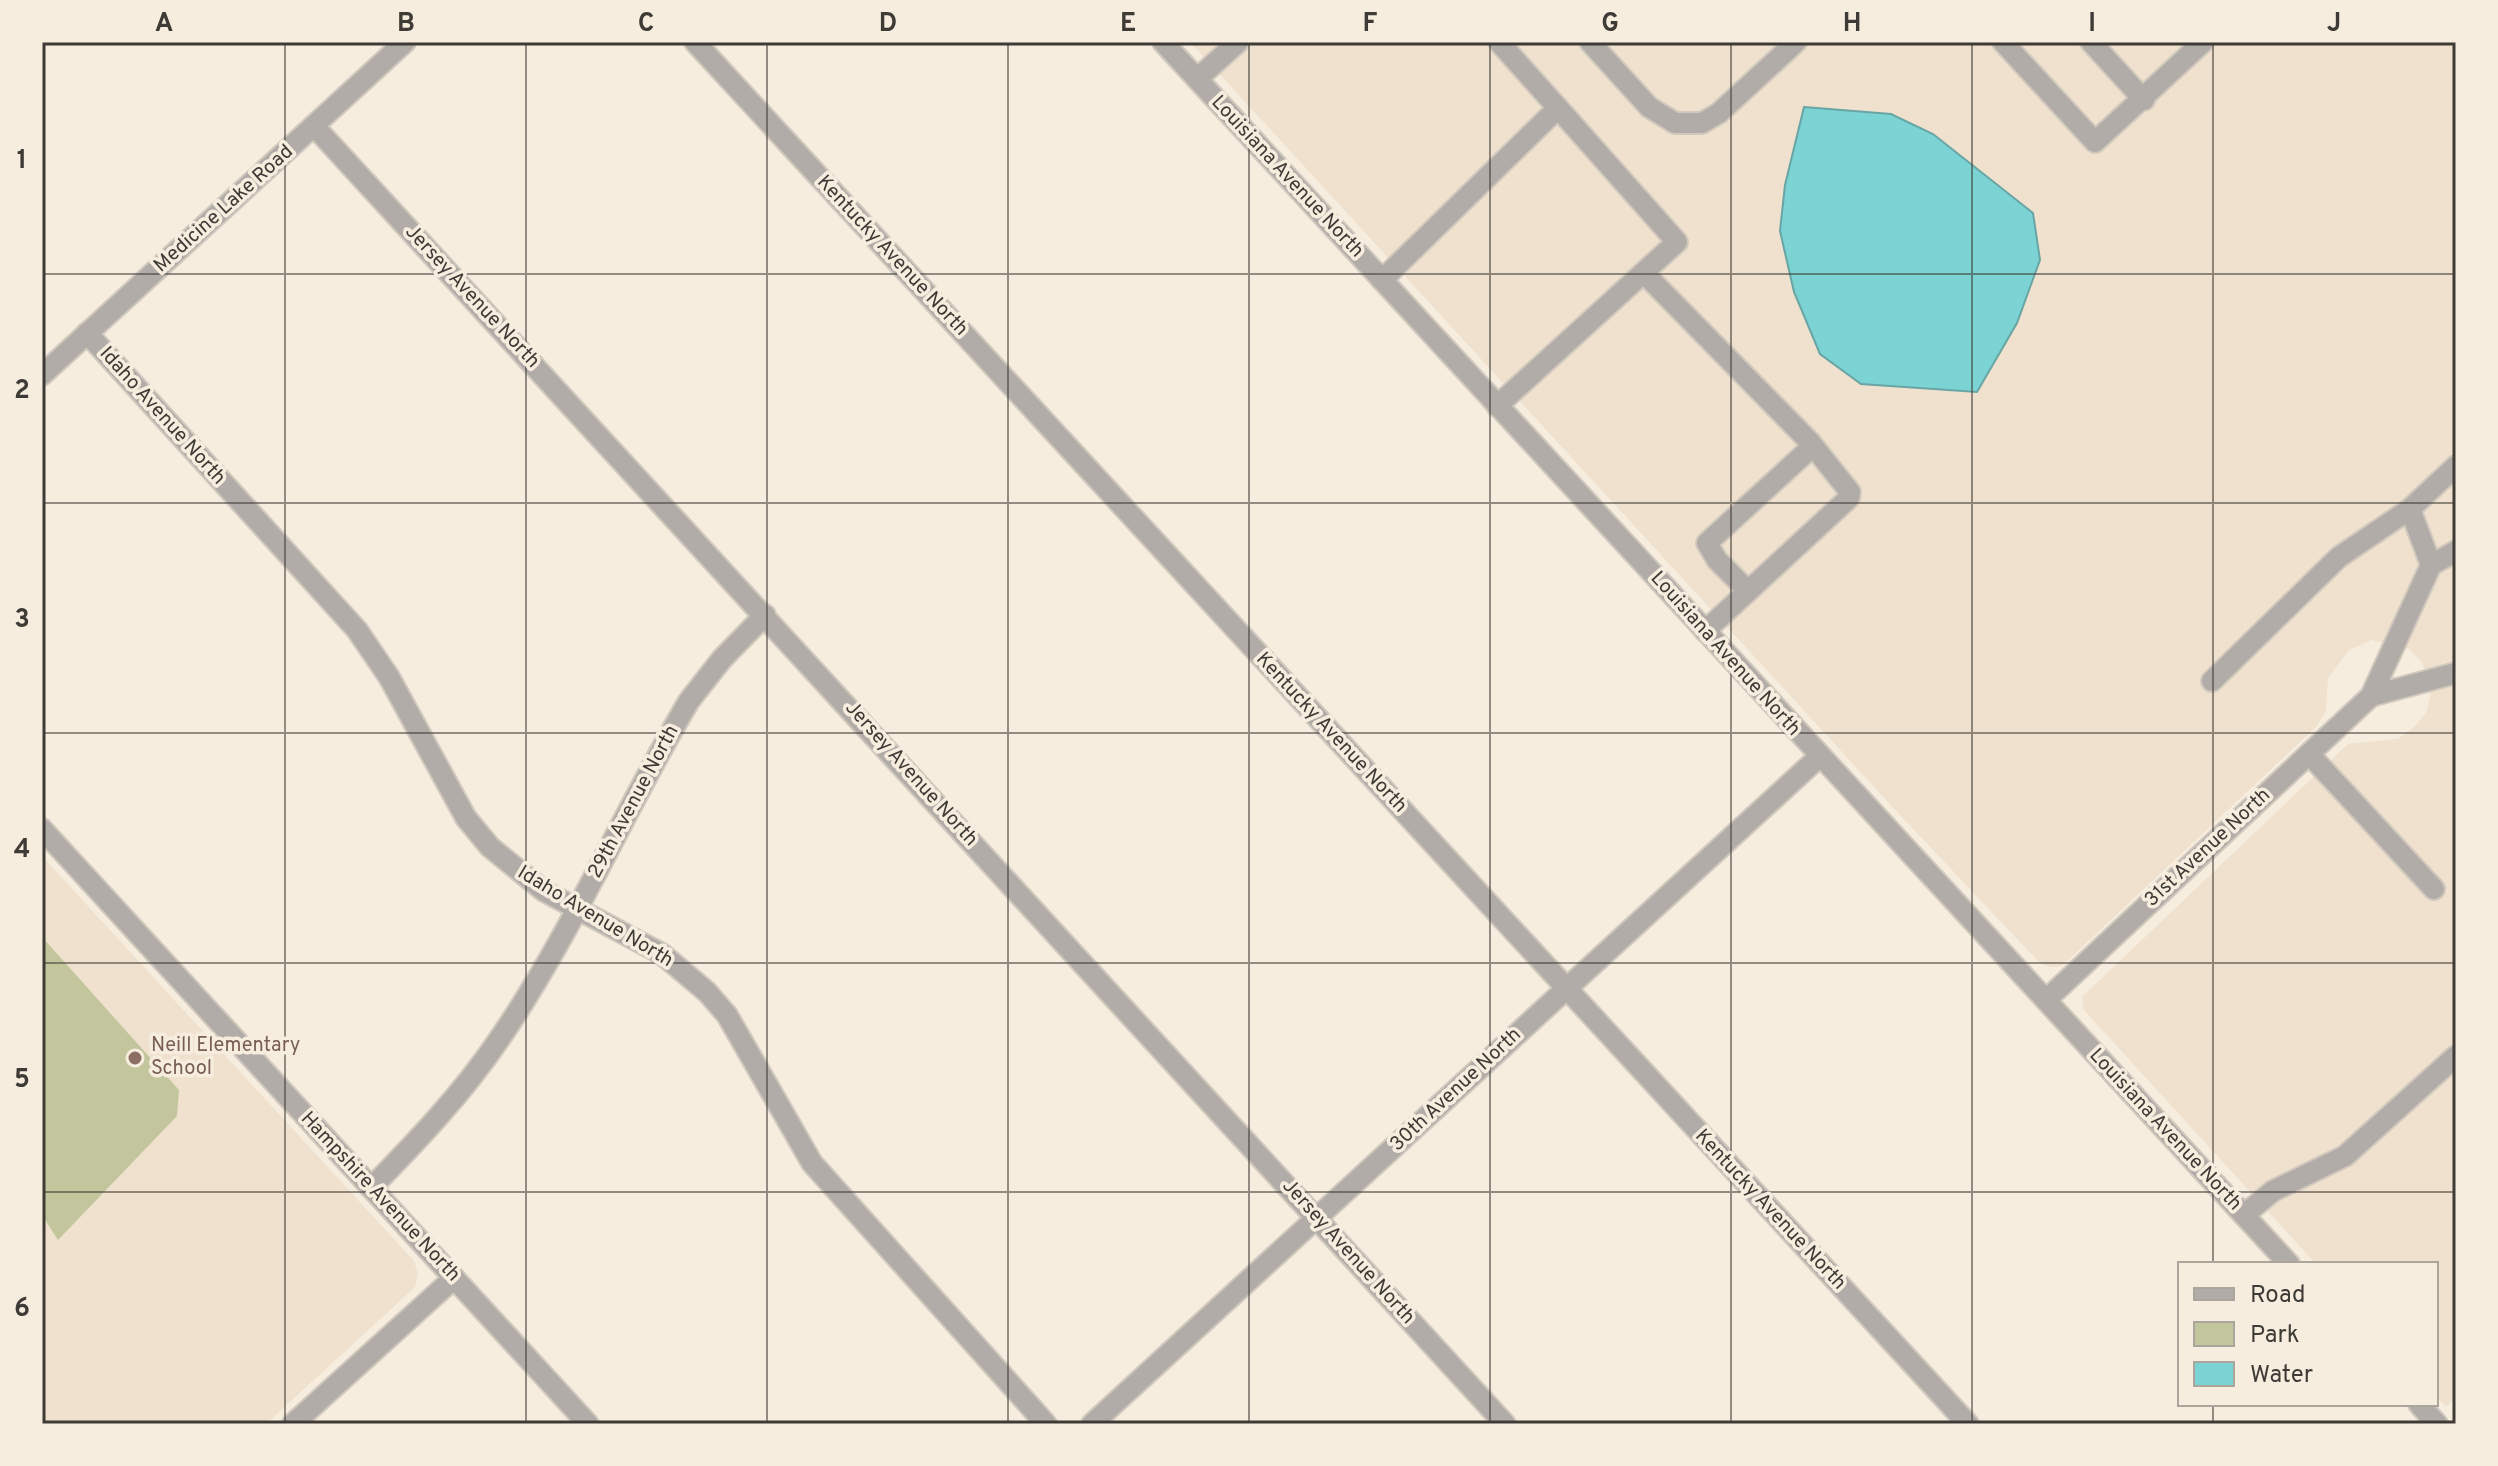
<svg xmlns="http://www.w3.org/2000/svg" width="2498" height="1466" font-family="Overpass,sans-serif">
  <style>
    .built { fill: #efe1cd }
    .green { fill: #c3c69c }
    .water { fill: #7bd3d3; stroke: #69a5a4; stroke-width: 2 }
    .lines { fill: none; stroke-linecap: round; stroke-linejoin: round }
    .minor-casing { stroke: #d1c9bd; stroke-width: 24 }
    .minor { stroke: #b2aca8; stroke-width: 20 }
    .grid { fill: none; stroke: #3e3a35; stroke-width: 2; stroke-opacity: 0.55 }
    .education-dot { fill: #8d6e63; stroke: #f6eddf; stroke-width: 3 }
    .labels { text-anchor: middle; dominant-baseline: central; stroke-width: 7; stroke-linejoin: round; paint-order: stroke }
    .street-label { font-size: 20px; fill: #3e3a35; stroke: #f6eddf }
    .education-label { font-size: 20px; fill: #785e54; stroke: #f6eddf; text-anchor: start }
    .neatline { fill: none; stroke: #3e3a35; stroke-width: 3 }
    .grid-label { font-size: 26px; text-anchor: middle; font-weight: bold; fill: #3e3a35 }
  </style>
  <rect width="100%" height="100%" fill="#f6eddf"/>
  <g class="built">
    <polygon points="1190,42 2456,42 2456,1397 2446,1407 2436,1396 2436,1264 2316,1264 2083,1009 2082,997 2348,744 2398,739 2415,726 2426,713 2430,698 2428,676 2421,661 2408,648 2372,640 2349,650 2328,678 2326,711 2317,726 2062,966 2049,967 2039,962 1898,813"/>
    <polygon points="42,856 414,1261 418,1274 415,1287 266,1424 42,1424"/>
  </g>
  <polygon class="green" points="42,937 179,1090 177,1116 58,1240 42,1215"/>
  <polygon class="water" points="1804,107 1891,114 1933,134 2033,213 2040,260 2017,323 1977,392 1861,384 1820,354 1794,292 1780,231 1785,185"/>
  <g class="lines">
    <defs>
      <g id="minor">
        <polyline points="695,42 1968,1424"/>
        <polyline points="1163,42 2289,1264"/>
        <polyline points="1499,42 1558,108"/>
        <polyline points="1590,42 1649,107 1675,123 1702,123 1719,113 1796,42"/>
        <polyline points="2003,42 2095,142 2203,42"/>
        <polyline points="2091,42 2144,100"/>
        <polyline points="1197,79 1238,42"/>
        <polyline points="314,126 1505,1424"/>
        <polyline points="1645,274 1810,442 1850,492 1849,498 1705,631"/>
        <polyline points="1382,280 1558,108 1677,242 1497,406"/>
        <polyline points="87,333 357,630 389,677 466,818 490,847 544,891 662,954 707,992 727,1015 812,1163 1046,1424"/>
        <polyline points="42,375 405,42"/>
        <polyline points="2410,509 2431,565"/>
        <polyline points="1748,591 1717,560 1707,543 1813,446"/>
        <polyline points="2212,681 2339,557 2410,509 2456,466"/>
        <polyline points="2371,696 2456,673"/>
        <polyline points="2309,754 2434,889"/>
        <polyline points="42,829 588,1424"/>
        <polyline points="2046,1000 2371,696 2431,565 2456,551"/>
        <path d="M371 1188C417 1141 461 1095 498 1041 572 934 623 812 689 701L722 659 765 615"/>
        <polyline points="2244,1215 2273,1191 2345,1156 2456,1056"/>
        <polyline points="2419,1404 2437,1424"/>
        <polyline points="293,1424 454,1278"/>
        <polyline points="1092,1424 1819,757"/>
      </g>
    </defs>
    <use href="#minor" class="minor-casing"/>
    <use href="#minor" class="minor"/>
  </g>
  <path class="grid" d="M285 42V1424M526 42V1424M767 42V1424M1008 42V1424M1249 42V1424M1490 42V1424M1731 42V1424M1972 42V1424M2213 42V1264M42 274H2456M42 503H2456M42 733H2456M42 963H2456M42 1192H2456M2213 1404V1424"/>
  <circle class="education-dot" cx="135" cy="1058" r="8"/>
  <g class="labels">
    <g class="street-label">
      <text transform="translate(1287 177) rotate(47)">Louisiana Avenue North</text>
      <text transform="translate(224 209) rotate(-42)">Medicine Lake Road</text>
      <text transform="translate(892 256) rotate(47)">Kentucky Avenue North</text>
      <text transform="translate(472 297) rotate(47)">Jersey Avenue North</text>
      <text transform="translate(162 416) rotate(48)">Idaho Avenue North</text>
      <text transform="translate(1725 654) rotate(48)">Louisiana Avenue North</text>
      <text transform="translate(1331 733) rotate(47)">Kentucky Avenue North</text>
      <text transform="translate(911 774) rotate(48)">Jersey Avenue North</text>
      <text transform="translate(634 802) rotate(-62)">29th Avenue North</text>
      <text transform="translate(2208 848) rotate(-43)">31st Avenue North</text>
      <text transform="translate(595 917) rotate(31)">Idaho Avenue North</text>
      <text transform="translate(1456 1090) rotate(-43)">30th Avenue North</text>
      <text transform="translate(2165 1130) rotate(47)">Louisiana Avenue North</text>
      <text transform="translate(380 1197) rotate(47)">Hampshire Avenue North</text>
      <text transform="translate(1770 1210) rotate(47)">Kentucky Avenue North</text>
      <text transform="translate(1348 1252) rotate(48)">Jersey Avenue North</text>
    </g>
    <g class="education-label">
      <text x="151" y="1046">Neill Elementary<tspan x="151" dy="23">School</tspan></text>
    </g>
  </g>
  <rect width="2498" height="1466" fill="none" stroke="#f6eddf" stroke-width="88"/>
  <rect x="2178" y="1262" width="260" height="144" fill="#f6eddf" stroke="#aca59b" stroke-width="2"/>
  <rect x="2194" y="1288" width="40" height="12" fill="#b2aca8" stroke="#aca59b" stroke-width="2"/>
  <text x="2250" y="1302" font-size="24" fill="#3e3a35">Road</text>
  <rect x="2194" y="1322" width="40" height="24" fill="#c3c69c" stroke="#aca59b" stroke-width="2"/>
  <text x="2250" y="1342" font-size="24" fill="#3e3a35">Park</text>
  <rect x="2194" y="1362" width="40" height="24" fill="#7bd3d3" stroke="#aca59b" stroke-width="2"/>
  <text x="2250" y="1382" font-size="24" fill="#3e3a35">Water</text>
  <rect x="44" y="44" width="2410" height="1378" class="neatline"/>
  <g class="grid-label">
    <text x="164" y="31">A</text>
    <text x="406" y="31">B</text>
    <text x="646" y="31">C</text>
    <text x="888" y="31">D</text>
    <text x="1128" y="31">E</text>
    <text x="1370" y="31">F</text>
    <text x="1610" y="31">G</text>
    <text x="1852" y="31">H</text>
    <text x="2092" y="31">I</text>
    <text x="2334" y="31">J</text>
    <text x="22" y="168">1</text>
    <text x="22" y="398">2</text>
    <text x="22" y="627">3</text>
    <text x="22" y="857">4</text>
    <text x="22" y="1087">5</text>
    <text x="22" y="1316">6</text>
  </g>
</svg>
